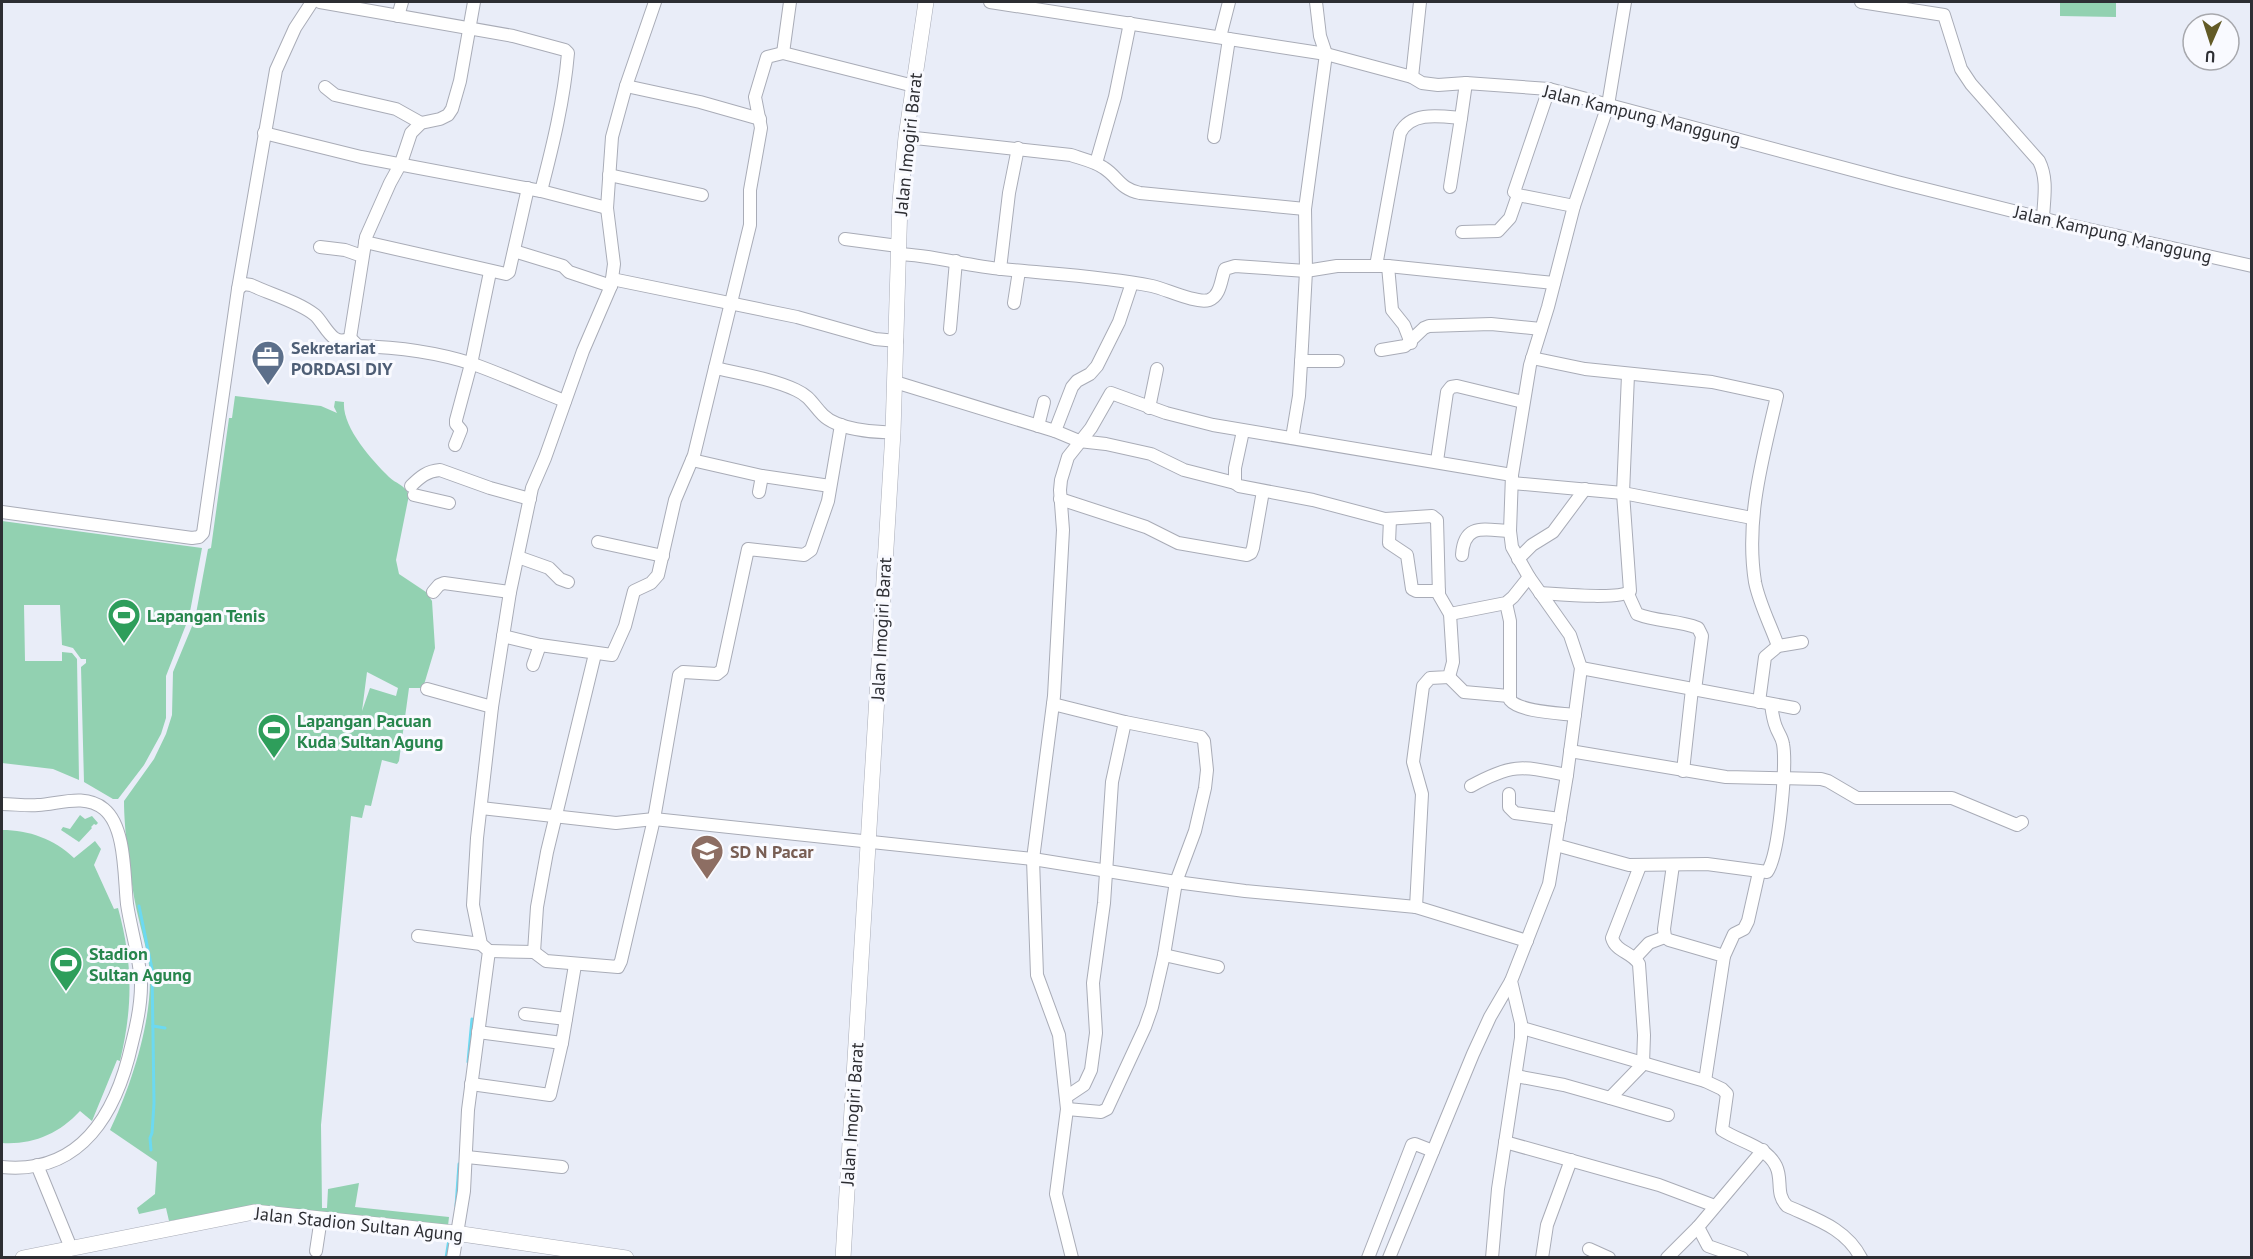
<svg xmlns="http://www.w3.org/2000/svg" width="2253" height="1259" font-family="'PT Sans',sans-serif">
  <style>
    .green { fill: #92d1b1; fill-rule: evenodd }
    .lines { fill: none; stroke-linecap: round; stroke-linejoin: round }
    .stream { stroke: #6cd9f1; stroke-width: 3 }
    .minor-casing { stroke: #a9acb7; stroke-width: 14 }
    .major-casing { stroke: #a9acb7; stroke-width: 16 }
    .minor { stroke: #fff; stroke-width: 12 }
    .major { stroke: #fff; stroke-width: 15 }
    .labels { text-anchor: middle; dominant-baseline: central; stroke-width: 6; stroke-linejoin: round; paint-order: stroke }
    .street-label { font-size: 18px; fill: #2d2e33; stroke: #f9faff }
    .service-label { font-size: 18px; font-weight: bold; fill: #4e5e75; stroke: #f9faff; text-anchor: start }
    .leisure-label { font-size: 18px; font-weight: bold; fill: #27864d; stroke: #f9faff; text-anchor: start }
    .education-label { font-size: 18px; font-weight: bold; fill: #785e54; stroke: #f9faff; text-anchor: start }
  </style>
  <rect width="100%" height="100%" fill="#e9edf8"/>
  <g class="green">
    <polygon points="2060,2 2116,2 2116,17 2060,16"/>
    <path d="M235 396 321 406 337 413 334 407 335 401 344 402C342 427 371 459 389 477 396 484 404 484 409 495L396 560 399 574 426 592 432 601 435 648 423 688H409L399 761 397 764 382 760 371 806 365 805 362 818 351 816 321 1125 322 1208H327L328 1189 359 1183 355 1207 449 1217 448 1226 256 1207 169 1221 166 1208 139 1214 137 1208 155 1194 157 1162 110 1130C131 1087 155 1014 149 965 146 944 139 923 135 902 130 873 124 830 124 801L154 759 166 734 172 715 173 672 195 619 208 549 211 548 229 418H232ZM367 672 398 688 396 696 370 688 362 711Z"/>
    <polygon points="2,521 202,548 189,617 166,676 166,718 161,734 144,765 118,799 113,799 84,782 81,667 86,663 86,659 81,659 73,648 62,645 60,605 24,605 25,661 62,661 62,652 72,653 77,659 79,780 53,769 2,763"/>
    <polygon points="80,815 85,819 92,816 98,823 96,825 94,824 91,827 92,828 79,842 61,830 63,827 70,829"/>
    <path d="M2 830C29 830 54 839 74 858L95 841 101 849 94 865 114 909 118 908C133 963 133 1006 120 1061L117 1060 92 1121 80 1111C59 1134 32 1145 2 1143Z"/>
  </g>
  <g class="lines">
    <g class="stream">
      <polyline points="139,906 152,969 154,1103 152,1133 150,1138 151,1150"/>
      <polyline points="153,1026 165,1028"/>
      <polyline points="468,1062 472,1019"/>
      <polyline points="456,1206 459,1164"/>
      <polyline points="446,1258 449,1239"/>
    </g>
    <defs>
      <g id="minor">
        <path d="M320 2 513 36 565 50 568 53C564 100 553 145 541 191"/>
        <polyline points="990,2 1326,54 1412,77 1422,83 1438,85 1466,83 1549,89 1897,182 2065,224 2252,266"/>
        <path d="M1861 2 1944 15 1961 69 1971 84 2039 161C2048 179 2044 198 2043 218"/>
        <polyline points="398,16 402,2"/>
        <polyline points="1220,37 1229,2"/>
        <polyline points="783,53 790,2"/>
        <polyline points="1412,77 1420,2"/>
        <polyline points="626,86 700,102 760,119"/>
        <polyline points="325,87 335,95 396,109 421,123"/>
        <polyline points="1549,89 1514,192 1518,195 1574,206"/>
        <polyline points="264,133 361,157 541,191 607,208"/>
        <path d="M906 137 1071 155C1082 159 1094 161 1104 168 1118 177 1120 189 1140 193L1305 209"/>
        <polyline points="1214,137 1229,39"/>
        <polyline points="1096,163 1115,97 1130,23"/>
        <polyline points="609,175 702,195"/>
        <polyline points="1450,187 1461,118"/>
        <polyline points="1462,232 1498,231 1510,218 1518,195"/>
        <polyline points="845,239 898,246"/>
        <polyline points="365,242 506,274 509,272 528,188"/>
        <polyline points="320,247 345,250 362,256"/>
        <polyline points="514,251 563,266 569,272 611,286"/>
        <path d="M898 254C933 255 967 266 1002 269 1051 274 1102 276 1152 286 1166 289 1196 304 1209 300 1221 296 1221 278 1225 269L1235 266 1306 271 1337 266H1388L1554 283"/>
        <path d="M1376 266 1400 133C1411 111 1440 116 1461 118L1466 83"/>
        <polyline points="1388,266 1392,310 1404,325 1411,343"/>
        <polyline points="1000,269 1009,193 1018,148"/>
        <polyline points="612,279 797,317 875,339 897,341"/>
        <path d="M238 289 244 284 251 285C270 294 299 302 315 315 325 324 333 349 350 338L358 346C397 347 436 352 473 364 504 375 534 389 565 401"/>
        <polyline points="1014,303 1019,271"/>
        <polyline points="950,329 956,261"/>
        <polyline points="350,338 366,237 390,183 401,163 411,133 421,123 440,119 448,115 452,109 460,81 474,2"/>
        <polyline points="1381,350 1405,346 1424,328 1429,326 1491,324 1541,329"/>
        <path d="M1532 358 1585 369 1712 382 1777 396C1763 457 1745 519 1755 582 1759 603 1771 626 1778 646"/>
        <polyline points="1301,361 1338,361"/>
        <polyline points="715,368 750,225 750,190 761,128 755,97 767,57 783,53 914,86"/>
        <polyline points="895,382 1055,431 1079,441 1106,444 1151,454 1184,470 1235,483"/>
        <polyline points="1149,408 1157,369"/>
        <polyline points="1038,426 1044,402"/>
        <polyline points="1055,431 1072,387 1077,381 1090,374 1097,366 1119,322 1132,283"/>
        <polyline points="1243,431 1235,468 1235,483 1239,486 1313,500 1385,519 1432,516 1437,520 1439,595 1450,614 1453,662 1449,677 1430,678 1423,686 1413,762 1422,794 1416,907"/>
        <polyline points="1292,438 1299,396 1302,346 1306,271 1305,209 1326,54 1320,36 1316,2"/>
        <polyline points="455,445 461,430 456,424 456,420 471,364 490,272"/>
        <polyline points="692,460 762,476"/>
        <polyline points="1437,461 1447,392 1451,387 1457,386 1523,402"/>
        <polyline points="1512,483 1623,493 1752,518"/>
        <path d="M411 486C420 477 427 471 440 470L490 488 530 499"/>
        <polyline points="759,492 762,476 830,486"/>
        <polyline points="414,495 449,503"/>
        <polyline points="1060,499 1146,527 1178,543 1247,555 1251,553 1253,548 1263,491"/>
        <polyline points="2,512 192,538 199,537 203,533 238,289 276,70 295,28 312,2"/>
        <polyline points="1390,519 1389,543 1407,555 1412,589 1416,591 1439,591"/>
        <polyline points="598,542 663,556"/>
        <path d="M1462 555C1464 522 1485 530 1510 531"/>
        <polyline points="518,557 549,568 560,579 568,582"/>
        <polyline points="1518,559 1532,545 1553,532 1585,489"/>
        <polyline points="433,592 439,585 444,583 510,592"/>
        <path d="M1540 593C1556 594 1621 600 1630 591L1623 493 1628 375"/>
        <path d="M1628 594 1637 614C1657 622 1678 620 1698 628L1702 636 1695 690"/>
        <path d="M1506 603 1510 621V700C1520 712 1559 713 1575 715"/>
        <polyline points="1450,614 1506,603 1513,597 1529,577"/>
        <path d="M503 636 540 645 612 655 625 626 634 591 651 583 658 575 675 500 694 455 715 368C742 374 772 379 796 390 811 397 812 404 823 415 837 429 874 433 893 432"/>
        <polyline points="533,665 540,645"/>
        <polyline points="1581,668 1794,708"/>
        <polyline points="1449,677 1464,692 1509,696"/>
        <polyline points="427,689 492,707"/>
        <polyline points="1759,702 1765,657 1778,646 1802,642"/>
        <polyline points="1053,704 1125,722 1201,737 1204,741 1207,770 1205,788 1195,831 1176,882 1164,955 1152,1007 1145,1027 1107,1109 1101,1112 1067,1109"/>
        <polyline points="1570,751 1726,777 1821,779 1828,781 1857,798 1952,798 2017,825 2022,822"/>
        <polyline points="1683,771 1692,689"/>
        <path d="M1471 786C1513 763 1522 766 1567 775"/>
        <polyline points="1509,794 1509,807 1515,813 1560,819"/>
        <path d="M2 804C14 804 26 806 38 805 59 804 85 793 104 809 126 827 124 877 127 904 131 931 140 957 141 985 141 1005 137 1024 132 1043 117 1111 82 1175 2 1167"/>
        <polyline points="481,808 616,823 654,819 1033,859 1176,882 1245,891 1416,907 1527,941"/>
        <path d="M1556 845 1629 865 1707 864 1767 872C1779 856 1787 765 1783 744 1782 737 1778 733 1776 727 1773 720 1772 712 1771 704"/>
        <polyline points="1673,865 1664,929 1665,937 1669,940 1724,956 1705,1081"/>
        <polyline points="418,936 481,944"/>
        <polyline points="489,951 534,952 546,961 618,967 621,961 654,819 679,675 683,672 717,674 722,670 748,549 804,555 811,550 828,501 841,425"/>
        <polyline points="534,952 537,907 547,852 595,654"/>
        <polyline points="1164,955 1218,967"/>
        <polyline points="1724,956 1734,934 1744,929 1748,921 1759,872"/>
        <polyline points="1635,958 1649,943 1665,937"/>
        <polyline points="525,1014 566,1019"/>
        <path d="M1522 1028 1705 1081 1722 1089 1727 1094 1722 1130C1740 1142 1766 1146 1776 1166 1783 1180 1775 1194 1787 1206 1815 1219 1846 1228 1861 1258"/>
        <polyline points="478,1032 562,1043"/>
        <path d="M1516 1076 1564 1085 1610 1098 1643 1064 1644 1035 1639 964C1632 952 1616 952 1612 938L1640 866"/>
        <polyline points="471,1084 550,1095 562,1043 575,965"/>
        <polyline points="1066,1097 1084,1085 1091,1070 1096,1033 1093,983 1104,903 1112,782 1125,722"/>
        <polyline points="1610,1098 1668,1115"/>
        <polyline points="1505,1142 1659,1185 1715,1206"/>
        <polyline points="467,1157 562,1167"/>
        <polyline points="37,1165 71,1248"/>
        <polyline points="1698,1227 1708,1246 1742,1258"/>
        <polyline points="1589,1249 1609,1258"/>
        <polyline points="316,1251 321,1218"/>
        <polyline points="453,1258 464,1191 468,1110 489,951 481,944 473,905 477,838 492,707 510,592 532,488 545,458 583,351 611,286 614,264 607,208 612,137 626,86 655,2"/>
        <polyline points="1072,1258 1056,1194 1067,1109 1059,1035 1037,975 1033,859 1054,696 1063,530 1060,490 1061,480 1068,457 1091,428 1111,393 1166,413 1213,425 1512,475"/>
        <polyline points="1368,1258 1412,1145 1415,1144 1433,1151"/>
        <polyline points="1389,1258 1473,1054 1490,1017 1511,981"/>
        <polyline points="1492,1258 1498,1189 1521,1038 1521,1023 1511,981 1549,884 1567,775 1581,668 1570,635 1529,577 1512,547 1510,531 1512,475 1530,365 1548,307 1574,206 1608,105 1625,2"/>
        <polyline points="1542,1258 1547,1225 1571,1160"/>
        <polyline points="1667,1258 1698,1227 1763,1150"/>
      </g>
      <g id="major">
        <polyline points="23,1258 254,1212 455,1233 626,1258"/>
        <polyline points="843,1258 893,432 900,202 906,137 926,2"/>
      </g>
    </defs>
    <use href="#minor" class="minor-casing"/>
    <use href="#major" class="major-casing"/>
    <use href="#minor" class="minor"/>
    <use href="#major" class="major"/>
  </g>
  <defs>
    <symbol id="office-pin" viewBox="-11 -11 22 30"><path d="M0 17L-7.5 6A9.5 9.5 0 1 1 7.5 6Z" fill="#5c6f8a" stroke="#f9faff"/><path d="M-6-3h4V-5.5h4V-3h4V5H-6ZM-1-4.5V-3h2v-1.5ZM-6 0V1H6V0Z" fill="#fff"/></symbol>
    <symbol id="stadium-pin" viewBox="-11 -11 22 30"><path d="M0 17L-7.5 6A9.5 9.5 0 1 1 7.5 6Z" fill="#2e9e5b" stroke="#f9faff"/><path d="M0-5a6.5 5 0 1 0 0 10a6.5 5 0 1 0 0-10ZM-3.5-1.8h7v3.6h-7Z" fill="#fff"/></symbol>
    <symbol id="school-pin" viewBox="-11 -11 22 30"><path d="M0 17L-7.5 6A9.5 9.5 0 1 1 7.5 6Z" fill="#8d6e63" stroke="#f9faff"/><path d="M0-5L7-2L0 1L-7-2ZM-4 1L0 2.5L4 1V4Q0 6-4 4Z" fill="#fff"/></symbol>
  </defs>
  <g fill-rule="evenodd">
    <use href="#office-pin" x="249" y="338" width="38" height="52"/>
    <use href="#stadium-pin" x="105" y="596" width="38" height="52"/>
    <use href="#stadium-pin" x="255" y="711" width="38" height="52"/>
    <use href="#school-pin" x="688" y="832" width="38" height="52"/>
    <use href="#stadium-pin" x="47" y="944" width="38" height="52"/>
  </g>
  <g class="labels">
    <g class="street-label">
      <text transform="translate(1642 115) rotate(14)">Jalan Kampung Manggung</text>
      <text transform="translate(908 144) rotate(-84)">Jalan Imogiri Barat</text>
      <text transform="translate(2113 234) rotate(13)">Jalan Kampung Manggung</text>
      <text transform="translate(881 629) rotate(-87)">Jalan Imogiri Barat</text>
      <text transform="translate(852 1114) rotate(-86)">Jalan Imogiri Barat</text>
      <text transform="translate(359 1224) rotate(6)">Jalan Stadion Sultan Agung</text>
    </g>
    <g class="service-label">
      <text x="291" y="347">Sekretariat<tspan x="291" dy="21">PORDASI DIY</tspan></text>
    </g>
    <g class="leisure-label">
      <text x="147" y="615">Lapangan Tenis</text>
      <text x="297" y="720">Lapangan Pacuan<tspan x="297" dy="21">Kuda Sultan Agung</tspan></text>
      <text x="89" y="953">Stadion<tspan x="89" dy="21">Sultan Agung</tspan></text>
    </g>
    <g class="education-label">
      <text x="730" y="851">SD N Pacar</text>
    </g>
  </g>
  <rect width="2253" height="1259" fill="none" stroke="#2d2e33" stroke-width="6"/>
  <g transform="translate(2211 42) rotate(183)"><circle r="28" fill="#f9faff" stroke="#a7a8ad" stroke-width="1.5"/>
  <path d="M0-4.5L10 22L0 15L-10 22Z" fill="#625a26"/>
  <text y="-9" font-size="16" font-weight="bold" text-anchor="middle" fill="#2d2e33">U</text>
  </g>
</svg>
